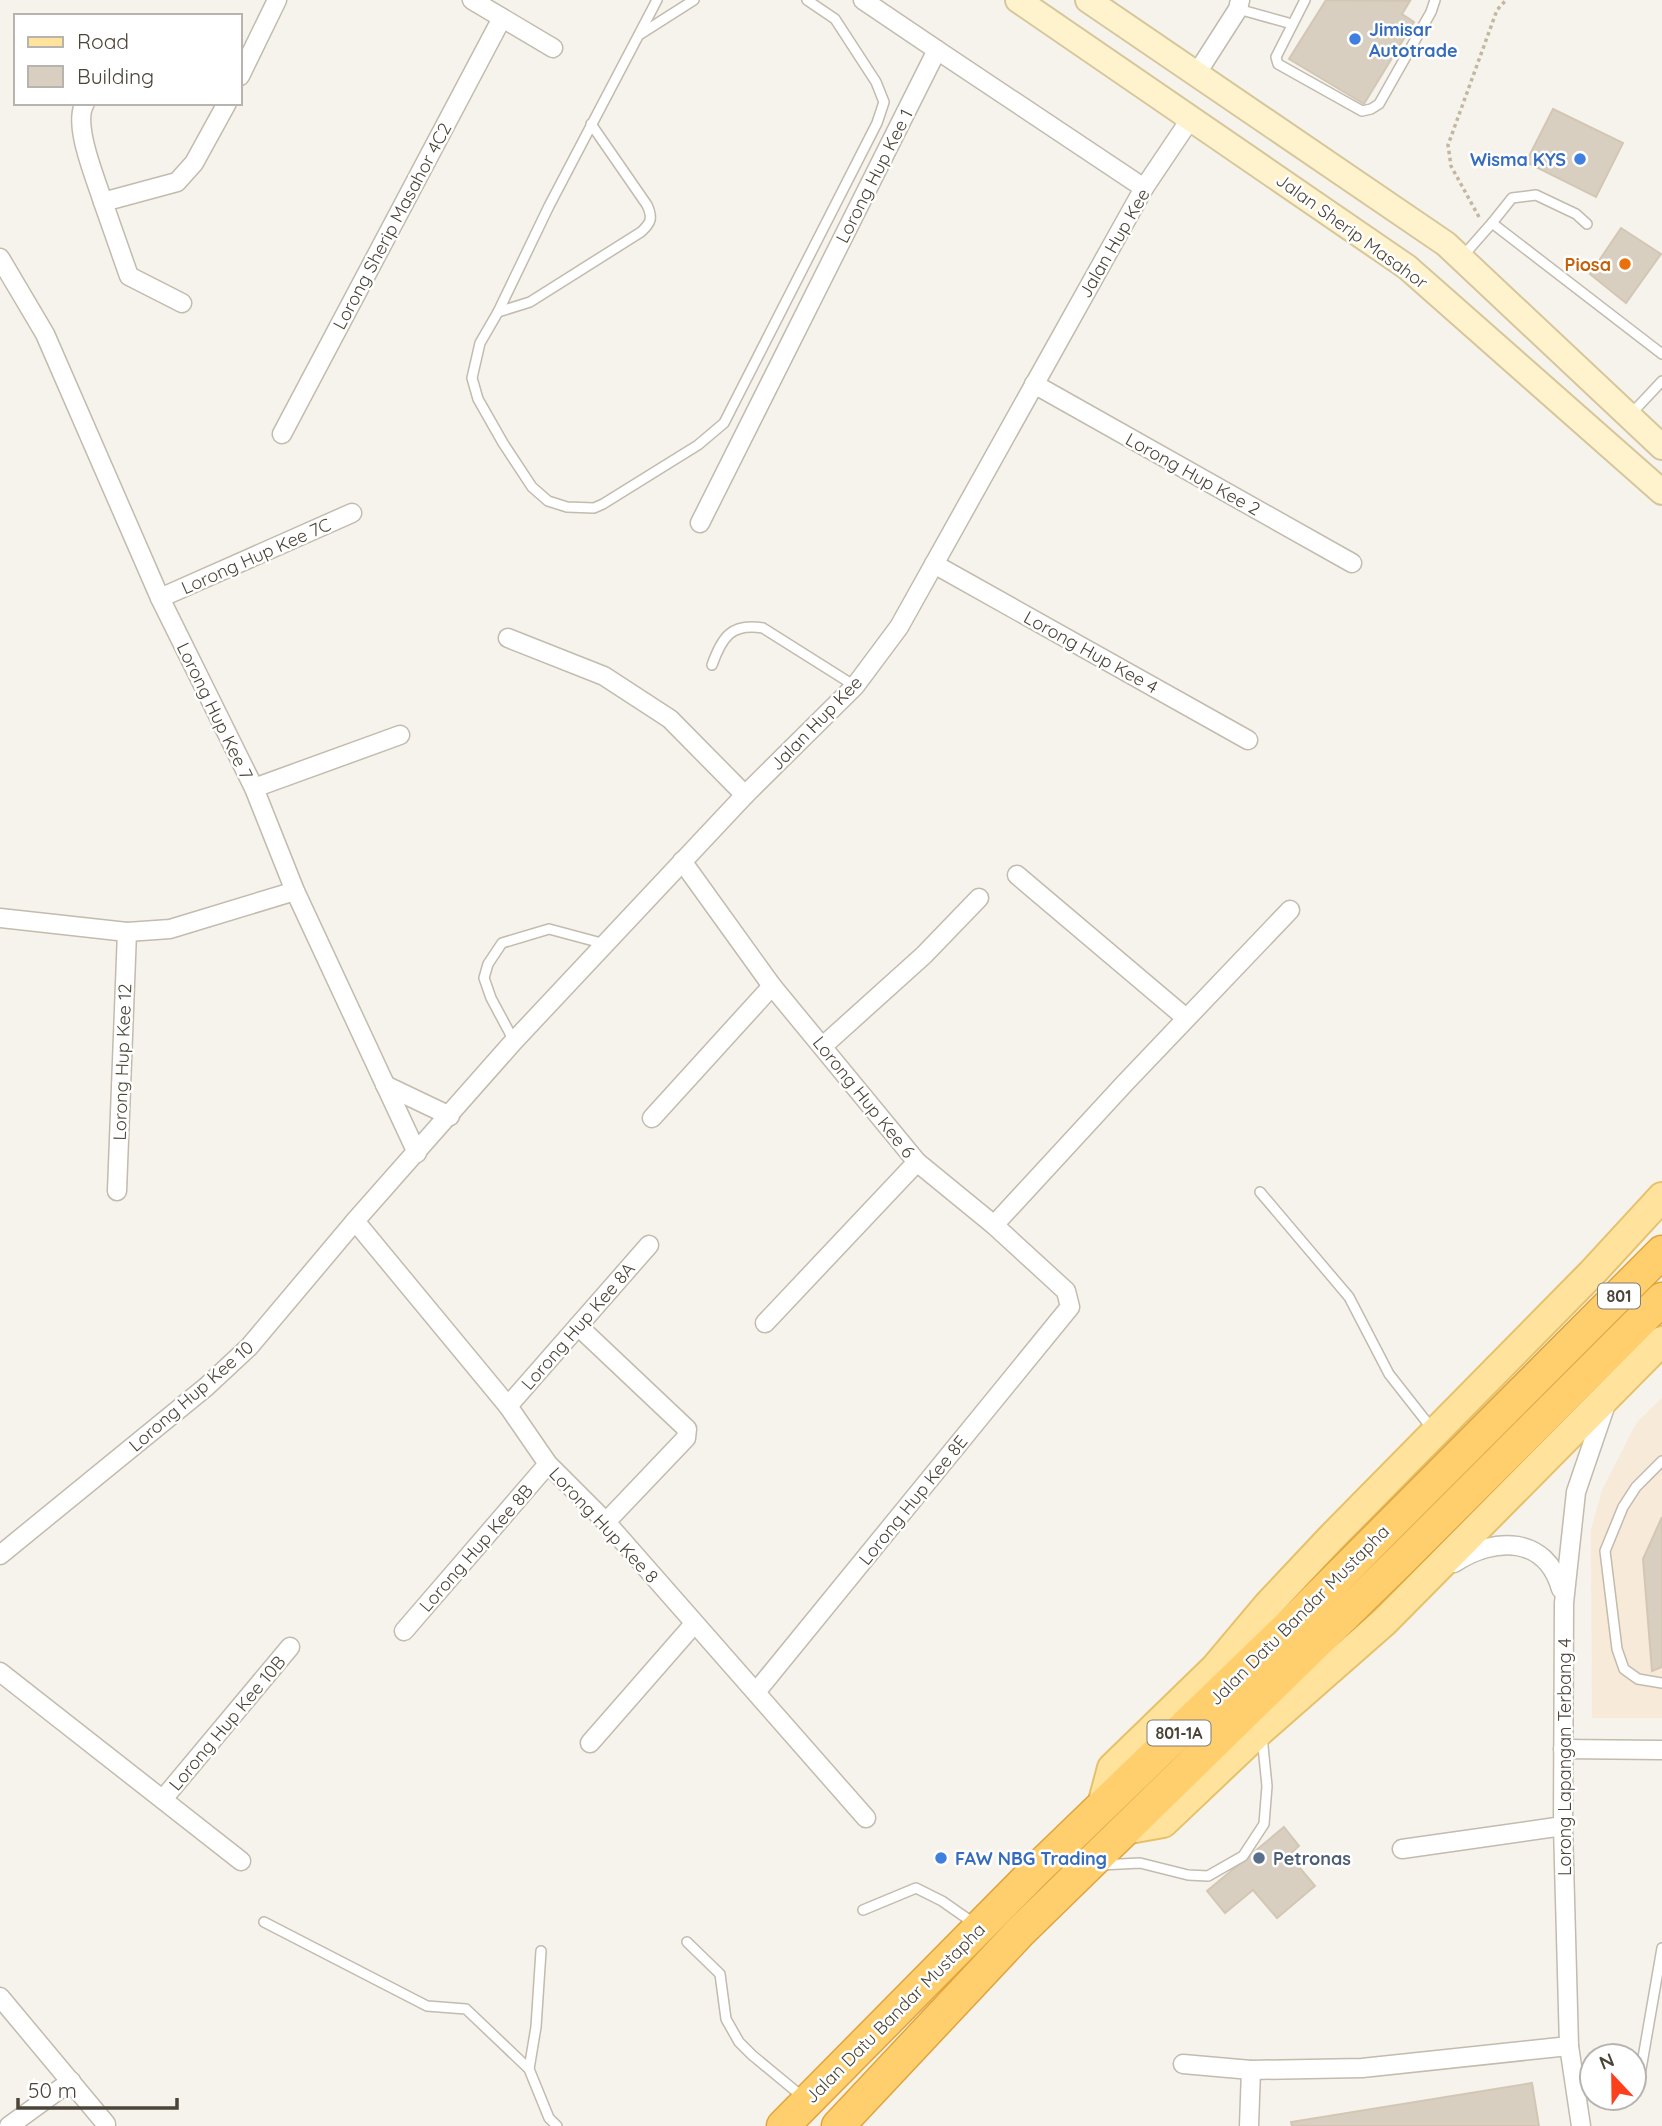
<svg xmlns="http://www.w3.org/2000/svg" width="1662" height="2126" font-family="Quicksand,sans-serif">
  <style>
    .commercial { fill: #f7ead8 }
    .building { fill: #d8cfc1; stroke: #d3c7b4; stroke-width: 2 }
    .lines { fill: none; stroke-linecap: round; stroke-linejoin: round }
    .lane-casing { stroke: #c2bbae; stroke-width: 12 }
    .street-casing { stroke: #c2bbae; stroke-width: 21 }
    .secondary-casing { stroke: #d6c79b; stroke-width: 28 }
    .primary-casing { stroke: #e6c16a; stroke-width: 32 }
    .highway-casing { stroke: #e0a43c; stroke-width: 35 }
    .path { stroke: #c4b79f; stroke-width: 3.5; stroke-dasharray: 3.5 3.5; stroke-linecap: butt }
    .lane { stroke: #fff; stroke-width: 9 }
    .street { stroke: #fff; stroke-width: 18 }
    .secondary { stroke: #fff3cd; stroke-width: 24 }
    .primary { stroke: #ffe39c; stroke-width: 28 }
    .highway { stroke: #ffcf6e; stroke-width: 32 }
    .shop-dot { fill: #3f7fe0; stroke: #fff; stroke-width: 2.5 }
    .food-dot { fill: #e8710a; stroke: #fff; stroke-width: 2.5 }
    .service-dot { fill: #5c6f8a; stroke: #fff; stroke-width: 2.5 }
    .labels { text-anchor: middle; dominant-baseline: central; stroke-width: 5; stroke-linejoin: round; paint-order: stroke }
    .shield { fill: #fff; stroke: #817c74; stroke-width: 2 }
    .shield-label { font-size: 16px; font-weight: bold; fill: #4b4439 }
    .shop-label { font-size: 18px; font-weight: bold; fill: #366cbe; stroke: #fff; text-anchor: start }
    .street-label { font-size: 18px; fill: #4b4439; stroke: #fff }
    .food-label { font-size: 18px; font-weight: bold; fill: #c56008; stroke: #fff; text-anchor: end }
    .service-label { font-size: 18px; font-weight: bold; fill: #4e5e75; stroke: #fff; text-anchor: start }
  </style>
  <rect width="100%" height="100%" fill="#f6f3ec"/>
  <polygon class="commercial" points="1662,1398 1662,1718 1592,1718 1591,1530 1602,1490 1637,1422"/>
  <g class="building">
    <polygon points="1326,0 1410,1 1402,14 1414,22 1364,104 1289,59"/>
    <polygon points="1553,109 1623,143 1596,197 1526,162"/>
    <polygon points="1621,228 1661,254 1626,303 1590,274"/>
    <polygon points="1662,1517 1662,1667 1652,1671 1643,1559"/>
    <polygon points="1284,1827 1299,1846 1289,1855 1315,1886 1277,1918 1253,1890 1225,1913 1207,1891"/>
    <polygon points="1532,2083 1539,2126 1292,2126 1291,2122"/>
  </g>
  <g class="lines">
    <defs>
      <g id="lane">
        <polyline points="657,0 549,206 498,312 480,343 472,378 478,399 503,443 532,487 548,501 567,507 594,508 603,504 698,445 724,423 877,123 884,102 876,82 835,19 807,0"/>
        <polyline points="1305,0 1276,57 1278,64 1362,111 1371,109 1379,104 1431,12 1435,0"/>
        <polyline points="1238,9 1292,24"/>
        <polyline points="639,35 694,0"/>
        <polyline points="1492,223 1512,198 1536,195 1576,214 1587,224"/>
        <polyline points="1463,256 1492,223 1662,354"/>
        <path d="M498 312 530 302 641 232C651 223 653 218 647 205L591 124"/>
        <polyline points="1630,415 1662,381"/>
        <path d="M712 665C722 637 731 623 763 628L855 686"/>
        <polyline points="514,1041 491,998 484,978 488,964 502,943 549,929 605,944"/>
        <polyline points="1260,1192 1349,1297 1389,1374 1433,1430"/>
        <polyline points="1662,1461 1636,1487 1623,1507 1605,1551 1617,1649 1624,1669 1638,1679 1662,1683"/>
        <polyline points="1101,1865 1140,1863 1188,1875 1208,1876 1243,1856 1264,1824 1267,1786 1262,1736"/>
        <polyline points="863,1910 916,1888 942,1901 975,1924"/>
        <polyline points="264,1922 427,2006 466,2009 529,2069 549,2118 557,2126"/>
        <polyline points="687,1942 720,1974 726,2019 739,2042 752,2055 804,2098"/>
        <polyline points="529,2069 536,2027 541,1951"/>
        <polyline points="1640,2075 1662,1948"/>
      </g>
      <g id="street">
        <polyline points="472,0 553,48"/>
        <polyline points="863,0 937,50"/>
        <polyline points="1197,73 1238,9 1240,0"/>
        <polyline points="240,76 277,0"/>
        <path d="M85 103C72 124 96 179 103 202L177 182 194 163 227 103"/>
        <polyline points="103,202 129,276 182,303"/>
        <polyline points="0,258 45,334 160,598 254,788 295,891 417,1153"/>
        <polyline points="1034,384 1352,563"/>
        <polyline points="282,434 502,18"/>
        <polyline points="700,523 937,50 1144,188"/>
        <polyline points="934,564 1248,740"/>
        <polyline points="160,598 352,513"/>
        <polyline points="508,638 604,676 670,719 745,795"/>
        <polyline points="254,788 400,735"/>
        <polyline points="682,861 772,986 917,1162 994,1225 1066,1291 1070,1307 756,1692"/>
        <polyline points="1017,875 1186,1018"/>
        <polyline points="0,918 127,932 170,929 295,891"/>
        <polyline points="823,1046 924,955 979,898"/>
        <polyline points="385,1085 450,1116"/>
        <polyline points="652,1118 772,986"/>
        <polyline points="117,1191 127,932"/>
        <polyline points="355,1221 508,1406 548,1464 606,1522 866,1818"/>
        <polyline points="994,1225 1125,1083 1290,910"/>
        <polyline points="765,1323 917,1162"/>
        <polyline points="578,1326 687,1429 686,1438 606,1522"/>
        <polyline points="508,1406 649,1245"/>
        <polyline points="0,1555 206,1387 249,1347 355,1221 514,1041 745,795 855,686 899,627 1144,188 1191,118"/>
        <path d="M1454 1563C1495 1536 1546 1536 1561 1589"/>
        <polyline points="404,1631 548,1464"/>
        <polyline points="0,1672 241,1861"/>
        <polyline points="590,1743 694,1624"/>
        <polyline points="1563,1749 1662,1750"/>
        <polyline points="163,1799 290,1647"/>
        <polyline points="1402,1849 1563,1826"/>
        <polyline points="0,1997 106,2124"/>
        <polyline points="1183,2064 1251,2070 1362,2068 1569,2046"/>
        <polyline points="9,2126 71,2081"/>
        <polyline points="1249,2126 1251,2070"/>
        <polyline points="1581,2126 1569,2046 1563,1826 1564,1603 1576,1492 1606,1404"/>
      </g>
      <g id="secondary">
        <polyline points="1018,0 1407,267 1662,492"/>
        <polyline points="1088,0 1446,244 1662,447"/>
      </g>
      <g id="primary">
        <polyline points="1101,1809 1112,1768 1215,1668 1268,1605 1331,1538 1592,1273 1662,1197"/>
        <polyline points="1124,1830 1163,1823 1261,1730 1384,1622 1662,1341"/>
      </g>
      <g id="highway">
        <polyline points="783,2126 1036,1870 1292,1623 1662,1252"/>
        <polyline points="838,2126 1020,1932 1400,1561 1662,1299"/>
      </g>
    </defs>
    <use href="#lane" class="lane-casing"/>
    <use href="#street" class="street-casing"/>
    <use href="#secondary" class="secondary-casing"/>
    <use href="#primary" class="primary-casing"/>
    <use href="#highway" class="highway-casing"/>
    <polyline class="path" points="1479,217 1451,166 1448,145 1497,10 1506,0"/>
    <use href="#lane" class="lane"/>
    <use href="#street" class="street"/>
    <use href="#secondary" class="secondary"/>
    <use href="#primary" class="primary"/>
    <use href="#highway" class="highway"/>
  </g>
  <g class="shop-dot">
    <circle cx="1355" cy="39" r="7"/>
    <circle cx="1580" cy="159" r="7"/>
    <circle cx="941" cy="1858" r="7"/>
  </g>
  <circle class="food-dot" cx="1625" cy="264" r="7"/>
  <circle class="service-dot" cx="1259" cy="1858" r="7"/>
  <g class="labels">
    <g class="shield">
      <rect x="1598" y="1283.5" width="42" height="25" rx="5"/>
      <rect x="1147.5" y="1720.5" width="63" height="25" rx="5"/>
    </g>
    <g class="shield-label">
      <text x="1619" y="1296">801</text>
      <text x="1179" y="1733">801-1A</text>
    </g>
    <g class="shop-label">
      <text x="1369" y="29">Jimisar<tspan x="1369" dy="21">Autotrade</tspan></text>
      <text x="1566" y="159" text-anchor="end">Wisma KYS</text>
      <text x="955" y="1858">FAW NBG Trading</text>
    </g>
    <g class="street-label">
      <text transform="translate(874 176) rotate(-63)">Lorong Hup Kee 1</text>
      <text transform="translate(392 226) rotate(-62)">Lorong Sherip Masahor 4C2</text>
      <text transform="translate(1352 231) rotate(36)">Jalan Sherip Masahor</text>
      <text transform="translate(1114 243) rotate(-60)">Jalan Hup Kee</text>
      <text transform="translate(1193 474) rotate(29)">Lorong Hup Kee 2</text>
      <text transform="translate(256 556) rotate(-24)">Lorong Hup Kee 7C</text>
      <text transform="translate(1091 652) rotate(29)">Lorong Hup Kee 4</text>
      <text transform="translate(215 711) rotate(64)">Lorong Hup Kee 7</text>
      <text transform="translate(816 723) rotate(-46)">Jalan Hup Kee</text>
      <text transform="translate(122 1062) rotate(-88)">Lorong Hup Kee 12</text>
      <text transform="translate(864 1097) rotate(51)">Lorong Hup Kee 6</text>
      <text transform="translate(578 1326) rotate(-49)">Lorong Hup Kee 8A</text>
      <text transform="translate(191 1396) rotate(-41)">Lorong Hup Kee 10</text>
      <text transform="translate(913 1500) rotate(-51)">Lorong Hup Kee 8E</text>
      <text transform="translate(604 1525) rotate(47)">Lorong Hup Kee 8</text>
      <text transform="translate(476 1548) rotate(-49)">Lorong Hup Kee 8B</text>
      <text transform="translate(1299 1615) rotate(-45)">Jalan Datu Bandar Mustapha</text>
      <text transform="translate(227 1723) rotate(-50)">Lorong Hup Kee 10B</text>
      <text transform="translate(1564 1757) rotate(-90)">Lorong Lapangan Terbang 4</text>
      <text transform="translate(895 2013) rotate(-45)">Jalan Datu Bandar Mustapha</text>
    </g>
    <g class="food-label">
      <text x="1611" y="264">Piosa</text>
    </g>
    <g class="service-label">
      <text x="1273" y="1858">Petronas</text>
    </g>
  </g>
  <rect x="14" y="14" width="228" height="91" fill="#ffffff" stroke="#b7b4b0" stroke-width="2"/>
  <rect x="28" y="37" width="35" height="10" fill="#ffe39c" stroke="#b7b4b0" stroke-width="2"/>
  <text x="77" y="49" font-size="21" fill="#4b4439">Road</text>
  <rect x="28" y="66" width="35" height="21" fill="#d8cfc1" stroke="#b7b4b0" stroke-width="2"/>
  <text x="77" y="84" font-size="21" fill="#4b4439">Building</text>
  <g transform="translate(1613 2077) rotate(338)"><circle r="33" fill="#ffffff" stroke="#b7b4b0" stroke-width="2"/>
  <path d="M0-5L12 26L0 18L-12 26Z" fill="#fc3f1d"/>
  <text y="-10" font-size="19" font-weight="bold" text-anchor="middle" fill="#4b4439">N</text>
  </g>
  <path d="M18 2098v10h159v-10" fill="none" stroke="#4b4439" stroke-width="3.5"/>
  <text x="28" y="2098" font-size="21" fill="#4b4439" stroke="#ffffff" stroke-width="5" paint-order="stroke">50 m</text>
</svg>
